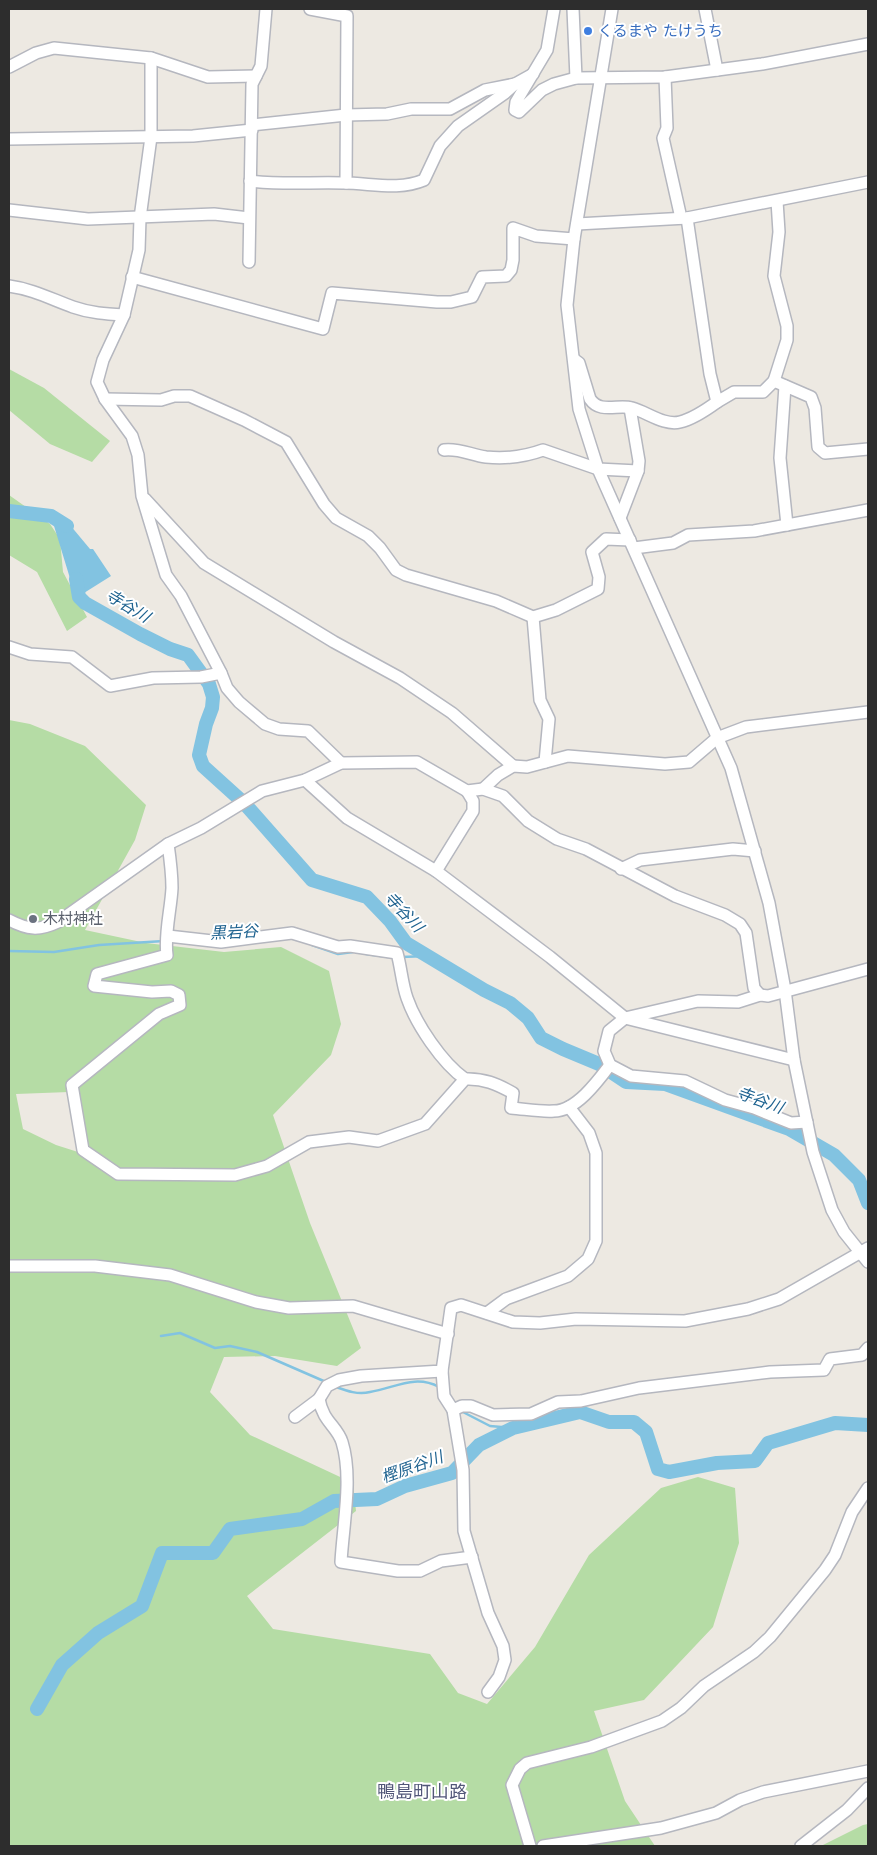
<svg xmlns="http://www.w3.org/2000/svg" width="877" height="1855" font-family="'Work Sans','Noto Sans JP',sans-serif">
  <style>
    .green { fill: #b5dca5; fill-rule: evenodd }
    .water { fill: #82c3e1 }
    .lines { fill: none; stroke-linecap: round; stroke-linejoin: round }
    .stream { stroke: #82c3e1; stroke-width: 2.5 }
    .river { stroke: #82c3e1; stroke-width: 14 }
    .minor-casing { stroke: #b5b7bf; stroke-width: 14 }
    .minor { stroke: #fff; stroke-width: 11 }
    .shop-dot { fill: #3f7fe0; stroke: #fff; stroke-width: 2 }
    .worship-dot { fill: #6b7280; stroke: #fff; stroke-width: 2 }
    .labels { text-anchor: middle; dominant-baseline: central; stroke-width: 4; stroke-linejoin: round; paint-order: stroke }
    .shop-label { font-size: 15px; fill: #366cbe; stroke: #fff; text-anchor: start }
    .worship-label { font-size: 15px; fill: #5b616d; stroke: #fff; text-anchor: start }
    .water-label { font-size: 16px; font-style: italic; fill: #1f6390; stroke: #fff }
    .quarter-label { font-size: 18px; fill: #525779; stroke: #fff }
  </style>
  <rect width="100%" height="100%" fill="#ede9e2"/>
  <g class="green">
    <polygon points="9,369 44,388 110,441 92,462 50,444 9,410"/>
    <polygon points="9,495 50,524 60,539 63,572 87,617 67,631 37,572 9,555"/>
    <path d="M9 720 30 724 85 746 146 805 135 840 85 930 146 943 224 952 281 947 329 971 341 1024 331 1055 273 1115 310 1223 361 1348 337 1366 275 1356 224 1357 210 1392 250 1435 353 1483 356 1511 247 1596 273 1629 430 1654 458 1693 487 1704 535 1647 589 1555 661 1488 698 1477 735 1488 739 1543 713 1627 644 1700 594 1711 625 1801 655 1846H9ZM69 1092 78 1152 56 1145 23 1129 16 1094Z"/>
    <polygon points="868,1824 868,1846 821,1846 863,1825"/>
  </g>
  <polygon class="water" points="51,516 65,519 90,549 93,549 111,576 76,598"/>
  <g class="lines">
    <g class="stream">
      <polyline points="312,945 338,954 353,952"/>
      <polyline points="9,951 54,952 99,945 164,941"/>
      <polyline points="366,954 388,957"/>
      <polyline points="401,957 428,956"/>
      <polyline points="161,1336 180,1333 215,1348 230,1346 257,1352 326,1382"/>
      <path d="M336 1387C347 1391 358 1395 370 1392 395 1388 415 1374 439 1387"/>
      <polyline points="459,1410 490,1426 513,1428"/>
    </g>
    <g class="river">
      <polyline points="9,511 51,516 67,526"/>
      <polyline points="76,579 79,597 85,603 140,634 170,649 188,655 209,684 213,697 212,708 206,724 199,755 203,766 245,804 312,880 367,897 390,921 406,943 484,990 510,1003 528,1018 541,1038 563,1049 599,1064 626,1082 665,1084 789,1129 834,1155 859,1180 868,1203"/>
      <polyline points="37,1709 62,1665 98,1633 142,1606 162,1553 213,1553 230,1529 302,1519 334,1501 377,1499 405,1486 452,1473 479,1445 513,1428 580,1412 609,1422 634,1422 646,1432 658,1469 669,1472 717,1463 755,1461 768,1443 835,1423 868,1425"/>
    </g>
    <defs>
      <g id="minor">
        <polyline points="310,9 347,16 346,183"/>
        <polyline points="554,9 547,50 516,102 515,110 519,112 542,90 554,84 576,78 665,77 762,64 868,44"/>
        <polyline points="573,9 576,78"/>
        <polyline points="612,9 574,239 567,305 579,409 598,469 731,768 769,903 785,990 794,1060 813,1152 832,1210 844,1232 868,1262"/>
        <polyline points="705,9 717,70"/>
        <polyline points="151,58 151,137 140,218 139,250 124,315 103,360 97,382 105,399 132,436 138,455 142,496 166,575 181,596 221,673 227,688 239,702 265,724 279,729 308,731 341,763"/>
        <polyline points="9,67 36,53 54,48 151,58 208,77 256,76"/>
        <polyline points="665,77 667,128 663,138 681,218"/>
        <polyline points="252,125 346,115 387,114 411,109 450,109 485,90 515,84"/>
        <polyline points="9,139 193,136 252,130"/>
        <path d="M250 181C282 185 312 182 343 183 371 183 398 191 424 180L440 146 458 126 505 93 515 84 533 74"/>
        <polyline points="9,210 88,219 214,214 249,218"/>
        <polyline points="687,218 710,374 717,402 734,392 763,392 774,381 811,397 815,408 818,447 825,453 868,449"/>
        <polyline points="577,224 687,218 868,182"/>
        <polyline points="249,262 252,84 261,66 266,9"/>
        <polyline points="132,277 323,329 332,293 437,302 451,302 472,297 482,277 506,276 511,270 513,260 513,228 536,236 574,239"/>
        <path d="M9 286C32 289 51 299 73 307 90 313 106 314 124 315"/>
        <path d="M575 360 579 363 590 399C600 414 618 404 632 408 647 412 664 426 680 422 693 419 706 410 717 402"/>
        <polyline points="774,381 787,340 787,326 774,276 779,232 777,201"/>
        <polyline points="785,386 780,458 787,525"/>
        <polyline points="105,399 161,400 174,396 190,396 244,420 286,442 324,504 336,518 368,536 380,548 396,570 406,575 496,601 533,617 556,610 598,589 599,577 592,552 606,539 630,540"/>
        <path d="M444 450C459 448 471 455 486 457 506 459 524 457 543 450L598 469 638 471"/>
        <polyline points="145,499 204,563 334,642 400,678 452,713 513,766"/>
        <polyline points="620,518 638,471 639,461 630,408"/>
        <polyline points="634,548 673,543 688,535 754,531 868,510"/>
        <polyline points="533,617 540,700 549,719 545,762"/>
        <polyline points="9,647 30,654 72,657 110,686 153,678 201,677 221,673"/>
        <polyline points="305,780 347,818 436,871 550,957 625,1018 794,1060"/>
        <polyline points="483,789 498,775 513,766 527,767 568,756 665,764 689,762 717,738 746,727 868,712"/>
        <path d="M168 844C170 858 172 874 172 888 171 909 164 935 167 955L97 974 94 986 152 992 171 991 179 995 180 1005 159 1014 72 1085 83 1150 118 1174 235 1175 267 1166 309 1142 349 1137 378 1141 425 1124 465 1079C483 1078 497 1084 513 1093L511 1108C525 1109 540 1112 554 1111 576 1111 598 1081 610 1065"/>
        <polyline points="621,869 640,860 733,849 755,851"/>
        <polyline points="436,871 473,811 473,801 467,791"/>
        <path d="M9 920C28 930 39 931 58 922L168 844 201 828 262 791 305 780 341 763 417 762 467 791 483 789 503 796 528 821 557 839 586 849 675 896 725 915 740 924 746 933 754 988 760 995"/>
        <path d="M168 936 221 942 292 933 338 947 350 946 397 953C401 967 402 984 407 998 416 1024 442 1063 465 1079"/>
        <polyline points="807,1122 791,1123 754,1108 725,1100 685,1081 631,1076 610,1065 604,1051 609,1031 625,1018 698,1001 738,1002 760,995 768,996 868,969"/>
        <polyline points="9,1266 95,1266 170,1275 256,1302 289,1308 353,1306 448,1334"/>
        <polyline points="487,1313 506,1299 568,1276 588,1259 596,1241 596,1153 589,1133 569,1107"/>
        <polyline points="442,1371 444,1396 453,1410 463,1470 464,1531 488,1613 503,1646 505,1660 499,1677 488,1692"/>
        <path d="M319 1399C323 1422 337 1426 342 1442 353 1477 343 1525 341 1562L398 1571H420L441 1561 472 1557"/>
        <polyline points="453,1410 462,1406 471,1406 493,1415 531,1414 558,1402 581,1401 639,1388 770,1372 824,1370 830,1359 862,1355 868,1348"/>
        <polyline points="295,1417 319,1399 327,1386 339,1380 361,1376 442,1371 451,1308 461,1305 513,1322 540,1323 576,1319 685,1321 748,1309 779,1299 868,1248"/>
        <polyline points="530,1846 512,1785 520,1769 527,1763 591,1747 662,1721 681,1708 704,1686 754,1652 770,1637 825,1570 835,1555 852,1512 868,1488"/>
        <polyline points="543,1846 661,1828 716,1813 740,1800 763,1792 868,1771"/>
        <polyline points="801,1846 847,1810 868,1788"/>
      </g>
    </defs>
    <use href="#minor" class="minor-casing"/>
    <use href="#minor" class="minor"/>
  </g>
  <circle class="shop-dot" cx="588" cy="31" r="5"/>
  <circle class="worship-dot" cx="33" cy="919" r="5"/>
  <g class="labels">
    <g class="shop-label">
      <text x="598" y="31">くるまや たけうち</text>
    </g>
    <g class="worship-label">
      <text x="43" y="919">木村神社</text>
    </g>
    <g class="water-label">
      <text transform="translate(128 606) rotate(31)">寺谷川</text>
      <text transform="translate(404 912) rotate(47)">寺谷川</text>
      <text transform="translate(234 932) rotate(-3)">黒岩谷</text>
      <text transform="translate(760 1100) rotate(20)">寺谷川</text>
      <text transform="translate(412 1467) rotate(-20)">樫原谷川</text>
    </g>
    <g class="quarter-label">
      <text x="422" y="1791">鴨島町山路</text>
    </g>
  </g>
  <rect width="877" height="1855" fill="none" stroke="#2d2d2d" stroke-width="20"/>
</svg>
